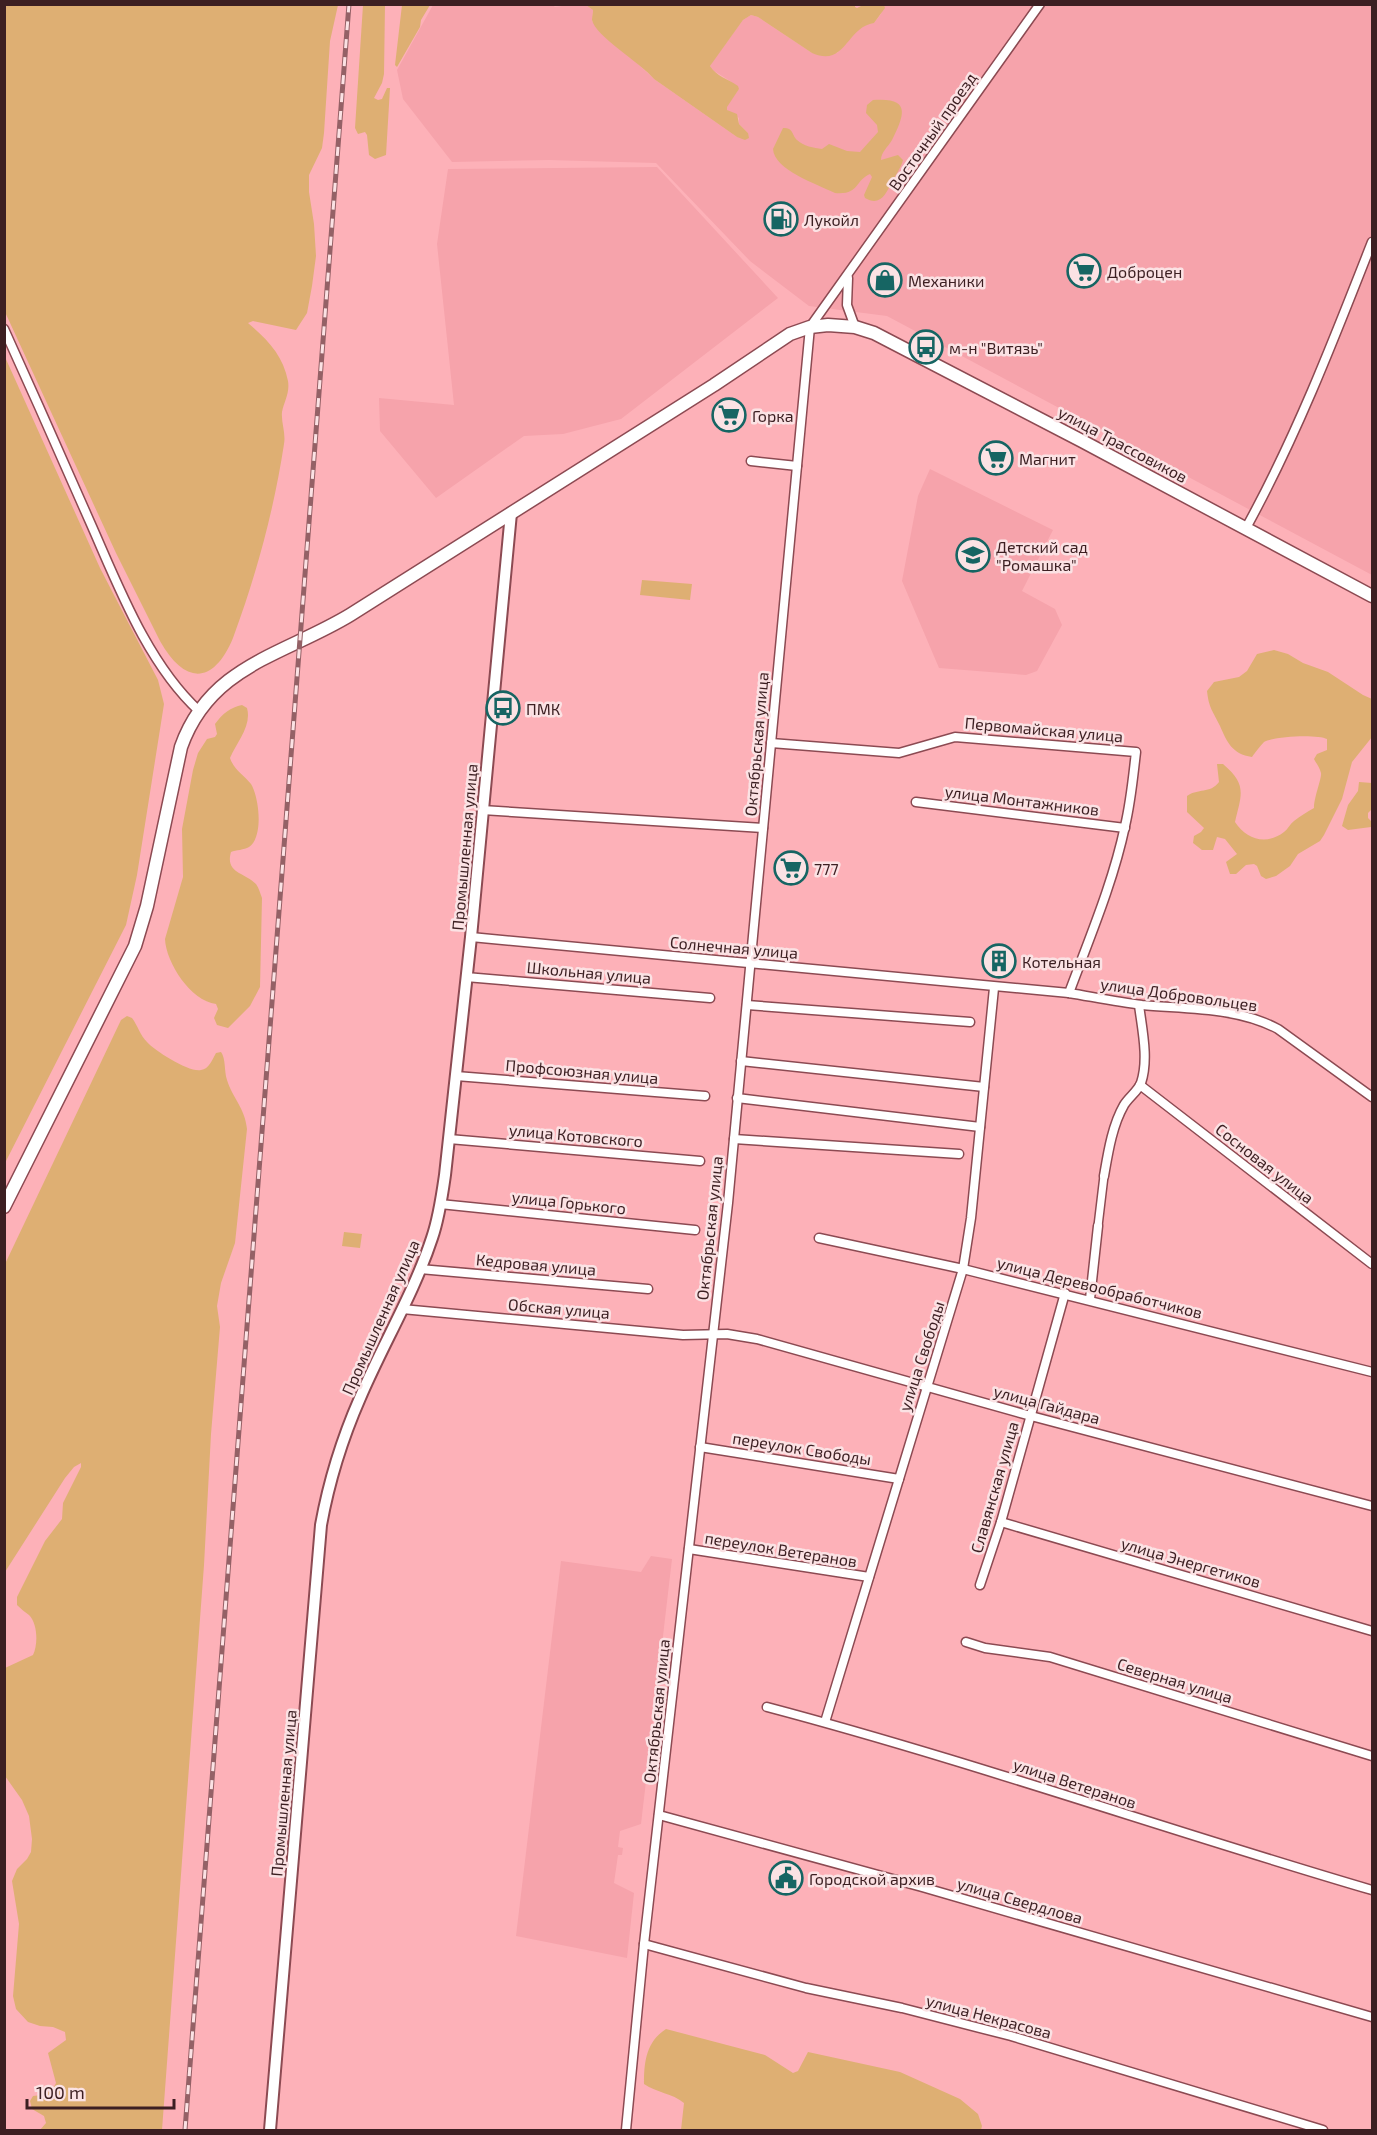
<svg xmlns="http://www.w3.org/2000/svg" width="1377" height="2135" font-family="'Exo 2',sans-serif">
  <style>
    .built { fill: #f6a3ab }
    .green { fill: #deaf73 }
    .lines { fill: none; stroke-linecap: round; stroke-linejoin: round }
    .pedestrian-casing { stroke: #8c4a52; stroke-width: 10 }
    .minor-casing { stroke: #8c4a52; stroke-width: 11 }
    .tertiary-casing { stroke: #8c4a52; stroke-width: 14 }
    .secondary-casing { stroke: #8c4a52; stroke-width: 15 }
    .pedestrian { stroke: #fff; stroke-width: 7 }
    .minor { stroke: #fff; stroke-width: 8 }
    .tertiary { stroke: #fff; stroke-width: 10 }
    .secondary { stroke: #fff; stroke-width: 12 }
    .rail-casing { stroke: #946166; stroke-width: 5 }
    .rail { stroke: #fbe2e4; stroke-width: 3; stroke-dasharray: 9; stroke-linecap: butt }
    .labels { text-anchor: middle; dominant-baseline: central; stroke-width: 5; stroke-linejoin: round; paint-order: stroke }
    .street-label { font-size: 16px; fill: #3c1f22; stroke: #fbe2e4 }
    .poi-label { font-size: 16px; fill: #3c1f22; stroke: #fbe2e4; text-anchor: start }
  </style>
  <rect width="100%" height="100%" fill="#fdb1b8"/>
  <g class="built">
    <polygon points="551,4 555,7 569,5 586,5 593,10 592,21 654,79 737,137 748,133 739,124 739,118 727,110 726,107 739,89 730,81 711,69 710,65 743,20 751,15 758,17 812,53 837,53 857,31 866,24 874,23 881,14 884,5 1372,5 1372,575 887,316 809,306 750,261 656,163 549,160 452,162 403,99 397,70 433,5"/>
    <polygon points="657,167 778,298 621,419 563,434 524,436 436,498 380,431 379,398 454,405 437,244 448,169"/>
    <polygon points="930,469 1053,530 1022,591 1055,609 1062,625 1037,671 1026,675 939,668 902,581 918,496"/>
    <polygon points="651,1556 672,1559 641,1824 620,1831 618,1847 623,1848 622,1855 618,1855 614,1883 634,1893 627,1958 516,1936 561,1561 641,1572"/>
  </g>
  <g class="green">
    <path d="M855 4V7L857 8 863 5H884L885 8 874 23C846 27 846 68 812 53L758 17 751 15 743 20 710 66C716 76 728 79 738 86L739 89 727 107V110L737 114 739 124 748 133 749 138 745 140 737 137 654 79C641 63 595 36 592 20 592 16 593 13 593 10L586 5Z"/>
    <path d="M4 5H338L330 41 324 133 322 148 309 175V192L314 224 316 256 312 286 307 313 296 330 253 321 248 323C267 339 283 355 288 381 290 393 284 402 282 412 281 423 286 433 284 444 274 510 256 576 233 638 213 686 184 684 160 641L116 553 5 312Z"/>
    <polygon points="363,5 385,5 384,74 382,83 374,98 378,100 382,99 387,88 390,88 386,155 375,159 369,155 367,135 365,132 358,134 355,128"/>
    <polygon points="402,5 430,5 421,20 420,27 397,67 395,65"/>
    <path d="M873 100C911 97 905 114 892 140 888 147 881 152 881 160L898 155 903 160C901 168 896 174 892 182 886 194 880 207 865 198L864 195 872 177 870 174C854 181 860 195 835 193 817 184 774 170 773 149L783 128C794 128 791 134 797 140 803 146 814 148 822 149L829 144 847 151 860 152 878 132 877 125 866 113 867 105Z"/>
    <polygon points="5,357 100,568 158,680 164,704 137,875 126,925 5,1163"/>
    <polygon points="642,580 692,584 690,600 640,595"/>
    <path d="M1274 650 1288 654 1303 663 1328 672 1363 695 1372 699V737L1352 762 1342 799 1324 835 1320 841 1298 854 1290 866 1276 876 1266 879 1261 876 1257 866 1254 864 1246 865 1236 874H1230L1226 862 1237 854 1225 839 1217 837 1213 850H1202L1193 843 1194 836 1201 832 1204 828 1187 812V796C1198 788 1210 794 1219 782L1217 764H1223C1248 785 1241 795 1235 822 1246 839 1266 846 1284 832 1288 829 1290 824 1294 821 1300 816 1307 812 1314 808 1314 797 1322 778 1321 773 1320 768 1316 763 1314 759L1317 754 1327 750V739C1318 734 1273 736 1264 742 1260 746 1255 753 1252 757 1232 754 1227 742 1220 726 1213 711 1209 709 1207 691L1214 682 1239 677 1247 671 1257 654Z"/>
    <path d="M242 705 247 708C252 726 237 742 230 758 234 770 244 775 251 784 259 797 264 837 249 847 244 850 236 850 231 852 225 873 244 872 256 884 259 888 260 893 262 898L260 987 250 1006 228 1028 217 1025 214 1018 218 1009 216 1004C191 1001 166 963 165 939L183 877 182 829 193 770 198 753 207 739 215 737 217 734 215 724C222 714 231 707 242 705Z"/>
    <polygon points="1359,782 1372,783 1372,809 1368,813 1368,818 1372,822 1371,827 1348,830 1342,826 1348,805 1358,791"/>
    <path d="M127 1016 132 1018C138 1026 140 1035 147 1042 155 1051 190 1073 201 1070 209 1069 212 1060 216 1053L221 1052C226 1059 224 1071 227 1080 233 1099 245 1108 247 1129L235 1243 221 1283 217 1306 220 1327 211 1434 204 1565 162 2130H40L46 2123 44 2116 32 2109 30 2101 33 2096C45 2095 51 2093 56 2083L48 2053 66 2040 65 2032 53 2027 40 2026 28 2022 16 2009 13 1996 19 1924 12 1881 17 1869 27 1859 31 1852 32 1839 29 1816 22 1800 5 1776V1668L33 1655C38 1645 38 1624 29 1615 25 1612 21 1609 17 1605V1597L45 1541 62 1519 63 1503 81 1467V1463L74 1467 65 1478 5 1572V1264L121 1020Z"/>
    <polygon points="344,1232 362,1234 360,1248 342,1246"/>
    <path d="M666 2029 765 2055 793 2073 798 2071 808 2052 900 2072 960 2099 978 2114 982 2126 981 2130H681L684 2103C672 2093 657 2093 644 2084 644 2062 646 2042 666 2029Z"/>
  </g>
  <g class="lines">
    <defs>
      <polyline id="pedestrian" points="1098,1226 1104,1176"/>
      <g id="minor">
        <polyline points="848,278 847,305 855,327"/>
        <path d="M4 329C33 393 62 458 90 522 118 585 147 663 199 711"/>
        <polyline points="751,461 797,466"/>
        <path d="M1246 528C1296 437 1334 339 1372 242"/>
        <path d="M771 743 899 753 955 737 1136 752C1133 777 1131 801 1125 826 1113 883 1089 939 1069 993"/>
        <polyline points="916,802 1125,828"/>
        <polyline points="482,810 763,828"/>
        <path d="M471 937 1069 993C1093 997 1118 1002 1142 1005 1187 1009 1237 1007 1278 1029L1372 1097"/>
        <polyline points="466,977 710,998"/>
        <polyline points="747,1005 970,1022"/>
        <polyline points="741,1061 984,1087"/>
        <polyline points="456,1076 705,1096"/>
        <polyline points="1140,1085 1372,1264"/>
        <polyline points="737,1098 980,1127"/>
        <polyline points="449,1139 700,1161"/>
        <polyline points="734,1139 959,1154"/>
        <path d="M1104 1176C1108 1153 1112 1126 1124 1105 1129 1097 1138 1091 1141 1083 1149 1059 1142 1029 1139 1005"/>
        <polyline points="440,1204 695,1230"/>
        <polyline points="819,1238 963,1269 1372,1372"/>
        <polyline points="420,1269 648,1289"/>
        <polyline points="1090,1299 1098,1226"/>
        <polyline points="402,1309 683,1335 727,1334 757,1339 1031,1416 1372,1506"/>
        <polyline points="700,1447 899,1479"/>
        <polyline points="1001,1522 1372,1631"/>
        <polyline points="689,1549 869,1577"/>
        <polyline points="980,1585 1001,1522 1065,1293"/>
        <polyline points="966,1642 985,1648 1050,1657 1372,1756"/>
        <path d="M767 1707C971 1761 1170 1831 1372 1890"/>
        <polyline points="825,1722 963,1269 971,1218 994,988"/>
        <polyline points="659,1815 922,1887 1372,2017"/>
        <polyline points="644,1944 806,1988 902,2008 1011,2036 1323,2130"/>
        <polyline points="626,2130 644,1944 728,1203 810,327 1040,4"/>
      </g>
      <path id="tertiary" d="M270 2130 321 1525C329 1481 342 1439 360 1398 383 1344 414 1293 432 1238 439 1218 442 1196 445 1175L471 937 511 513"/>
      <path id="secondary" d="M4 1207 135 946 147 906 181 747C210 665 284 655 350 615L714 385 790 334 810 327 828 325 855 327 874 333 1082 441 1372 596"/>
    </defs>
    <use href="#pedestrian" class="pedestrian-casing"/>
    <use href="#minor" class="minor-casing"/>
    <use href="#tertiary" class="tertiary-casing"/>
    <use href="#secondary" class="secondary-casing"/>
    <use href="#pedestrian" class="pedestrian"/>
    <use href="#minor" class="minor"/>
    <use href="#tertiary" class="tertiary"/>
    <use href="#secondary" class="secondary"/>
    <defs>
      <polyline id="rail" points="185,2130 349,4"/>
    </defs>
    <use href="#rail" class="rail-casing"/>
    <use href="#rail" class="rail"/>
  </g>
  <defs>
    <symbol id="fuel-ring" viewBox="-11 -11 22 22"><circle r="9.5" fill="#fbe2e4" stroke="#166563" stroke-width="1.5"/><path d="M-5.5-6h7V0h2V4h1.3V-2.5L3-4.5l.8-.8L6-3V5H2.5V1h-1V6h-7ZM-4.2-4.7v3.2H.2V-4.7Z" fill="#166563"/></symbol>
    <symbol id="supermarket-ring" viewBox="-11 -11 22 22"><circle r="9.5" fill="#fbe2e4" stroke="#166563" stroke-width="1.5"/><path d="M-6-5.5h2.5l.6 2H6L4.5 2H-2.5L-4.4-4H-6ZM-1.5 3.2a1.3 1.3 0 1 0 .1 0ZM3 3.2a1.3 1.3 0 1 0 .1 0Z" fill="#166563"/></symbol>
    <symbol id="shop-ring" viewBox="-11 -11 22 22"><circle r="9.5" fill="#fbe2e4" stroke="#166563" stroke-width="1.5"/><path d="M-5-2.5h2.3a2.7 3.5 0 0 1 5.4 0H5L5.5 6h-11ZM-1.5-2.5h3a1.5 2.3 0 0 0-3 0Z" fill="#166563"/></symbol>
    <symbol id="bus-ring" viewBox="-11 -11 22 22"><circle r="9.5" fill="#fbe2e4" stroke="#166563" stroke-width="1.5"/><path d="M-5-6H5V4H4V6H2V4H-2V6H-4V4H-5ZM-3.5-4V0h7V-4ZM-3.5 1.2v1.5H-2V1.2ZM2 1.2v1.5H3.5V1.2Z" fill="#166563"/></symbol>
    <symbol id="school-ring" viewBox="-11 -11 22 22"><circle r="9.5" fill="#fbe2e4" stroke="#166563" stroke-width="1.5"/><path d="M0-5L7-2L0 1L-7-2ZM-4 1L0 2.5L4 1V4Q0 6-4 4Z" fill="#166563"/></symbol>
    <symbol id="building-ring" viewBox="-11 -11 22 22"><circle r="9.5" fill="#fbe2e4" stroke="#166563" stroke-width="1.5"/><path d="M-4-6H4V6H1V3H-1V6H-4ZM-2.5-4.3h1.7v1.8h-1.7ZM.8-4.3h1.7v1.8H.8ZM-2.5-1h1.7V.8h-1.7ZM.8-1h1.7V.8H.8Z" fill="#166563"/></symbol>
    <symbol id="civic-ring" viewBox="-11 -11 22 22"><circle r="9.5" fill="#fbe2e4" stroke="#166563" stroke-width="1.5"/><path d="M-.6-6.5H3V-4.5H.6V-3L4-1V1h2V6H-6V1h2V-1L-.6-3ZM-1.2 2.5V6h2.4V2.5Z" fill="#166563"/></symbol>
  </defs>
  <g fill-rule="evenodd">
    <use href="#fuel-ring" x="762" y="200" width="38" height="38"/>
    <use href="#supermarket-ring" x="1065" y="252" width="38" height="38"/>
    <use href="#shop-ring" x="866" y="261" width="38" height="38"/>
    <use href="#bus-ring" x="907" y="328" width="38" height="38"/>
    <use href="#supermarket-ring" x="710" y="396" width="38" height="38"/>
    <use href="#supermarket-ring" x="977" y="439" width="38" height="38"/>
    <use href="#school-ring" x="954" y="536" width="38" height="38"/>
    <use href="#bus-ring" x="484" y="689" width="38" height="38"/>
    <use href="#supermarket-ring" x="772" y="849" width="38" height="38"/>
    <use href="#building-ring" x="980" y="942" width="38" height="38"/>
    <use href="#civic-ring" x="767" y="1859" width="38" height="38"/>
  </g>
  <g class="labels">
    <g class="street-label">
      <text transform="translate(932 131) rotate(-55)">Восточный проезд</text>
      <text transform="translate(1123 444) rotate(28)">улица Трассовиков</text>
      <text transform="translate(1044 729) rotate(5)">Первомайская улица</text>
      <text transform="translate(756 744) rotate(-85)">Октябрьская улица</text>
      <text transform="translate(1022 800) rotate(7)">улица Монтажников</text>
      <text transform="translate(464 847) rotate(-85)">Промышленная улица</text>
      <text transform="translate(734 947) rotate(5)">Солнечная улица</text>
      <text transform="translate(589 972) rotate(5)">Школьная улица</text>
      <text transform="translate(1179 994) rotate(8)">улица Добровольцев</text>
      <text transform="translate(582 1071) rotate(5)">Профсоюзная улица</text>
      <text transform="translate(576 1135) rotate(5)">улица Котовского</text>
      <text transform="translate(1265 1163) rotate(38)">Сосновая улица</text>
      <text transform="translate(569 1202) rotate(6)">улица Горького</text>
      <text transform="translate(709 1228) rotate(-84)">Октябрьская улица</text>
      <text transform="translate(536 1264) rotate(5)">Кедровая улица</text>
      <text transform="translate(1100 1287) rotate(14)">улица Деревообработчиков</text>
      <text transform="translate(559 1308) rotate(5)">Обская улица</text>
      <text transform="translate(380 1317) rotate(-66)">Промышленная улица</text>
      <text transform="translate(921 1356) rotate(-72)">улица Свободы</text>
      <text transform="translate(1047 1404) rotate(15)">улица Гайдара</text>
      <text transform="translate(802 1448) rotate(9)">переулок Свободы</text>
      <text transform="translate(994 1487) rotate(-74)">Славянская улица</text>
      <text transform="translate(781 1549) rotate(9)">переулок Ветеранов</text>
      <text transform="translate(1191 1562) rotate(16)">улица Энергетиков</text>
      <text transform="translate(1175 1680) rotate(17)">Северная улица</text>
      <text transform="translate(656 1711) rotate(-84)">Октябрьская улица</text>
      <text transform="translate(1075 1783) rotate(18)">улица Ветеранов</text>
      <text transform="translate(283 1793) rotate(-85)">Промышленная улица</text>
      <text transform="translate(1020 1900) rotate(16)">улица Свердлова</text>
      <text transform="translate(989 2016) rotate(15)">улица Некрасова</text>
    </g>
    <g class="poi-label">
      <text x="804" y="219">Лукойл</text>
      <text x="1107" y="271">Доброцен</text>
      <text x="908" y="280">Механики</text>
      <text x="949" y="347">м-н "Витязь"</text>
      <text x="752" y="415">Горка</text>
      <text x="1019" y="458">Магнит</text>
      <text x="996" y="546">Детский сад<tspan x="996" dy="18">"Ромашка"</tspan></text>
      <text x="526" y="708">ПМК</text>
      <text x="814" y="868">777</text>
      <text x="1022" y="961">Котельная</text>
      <text x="809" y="1878">Городской архив</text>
    </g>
  </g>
  <rect width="1377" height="2135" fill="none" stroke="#3c1f22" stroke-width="12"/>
  <path d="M27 2099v9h147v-9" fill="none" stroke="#3c1f22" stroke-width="3"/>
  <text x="36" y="2099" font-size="18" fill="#3c1f22" stroke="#fbe2e4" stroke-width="4.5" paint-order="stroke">100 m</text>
</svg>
